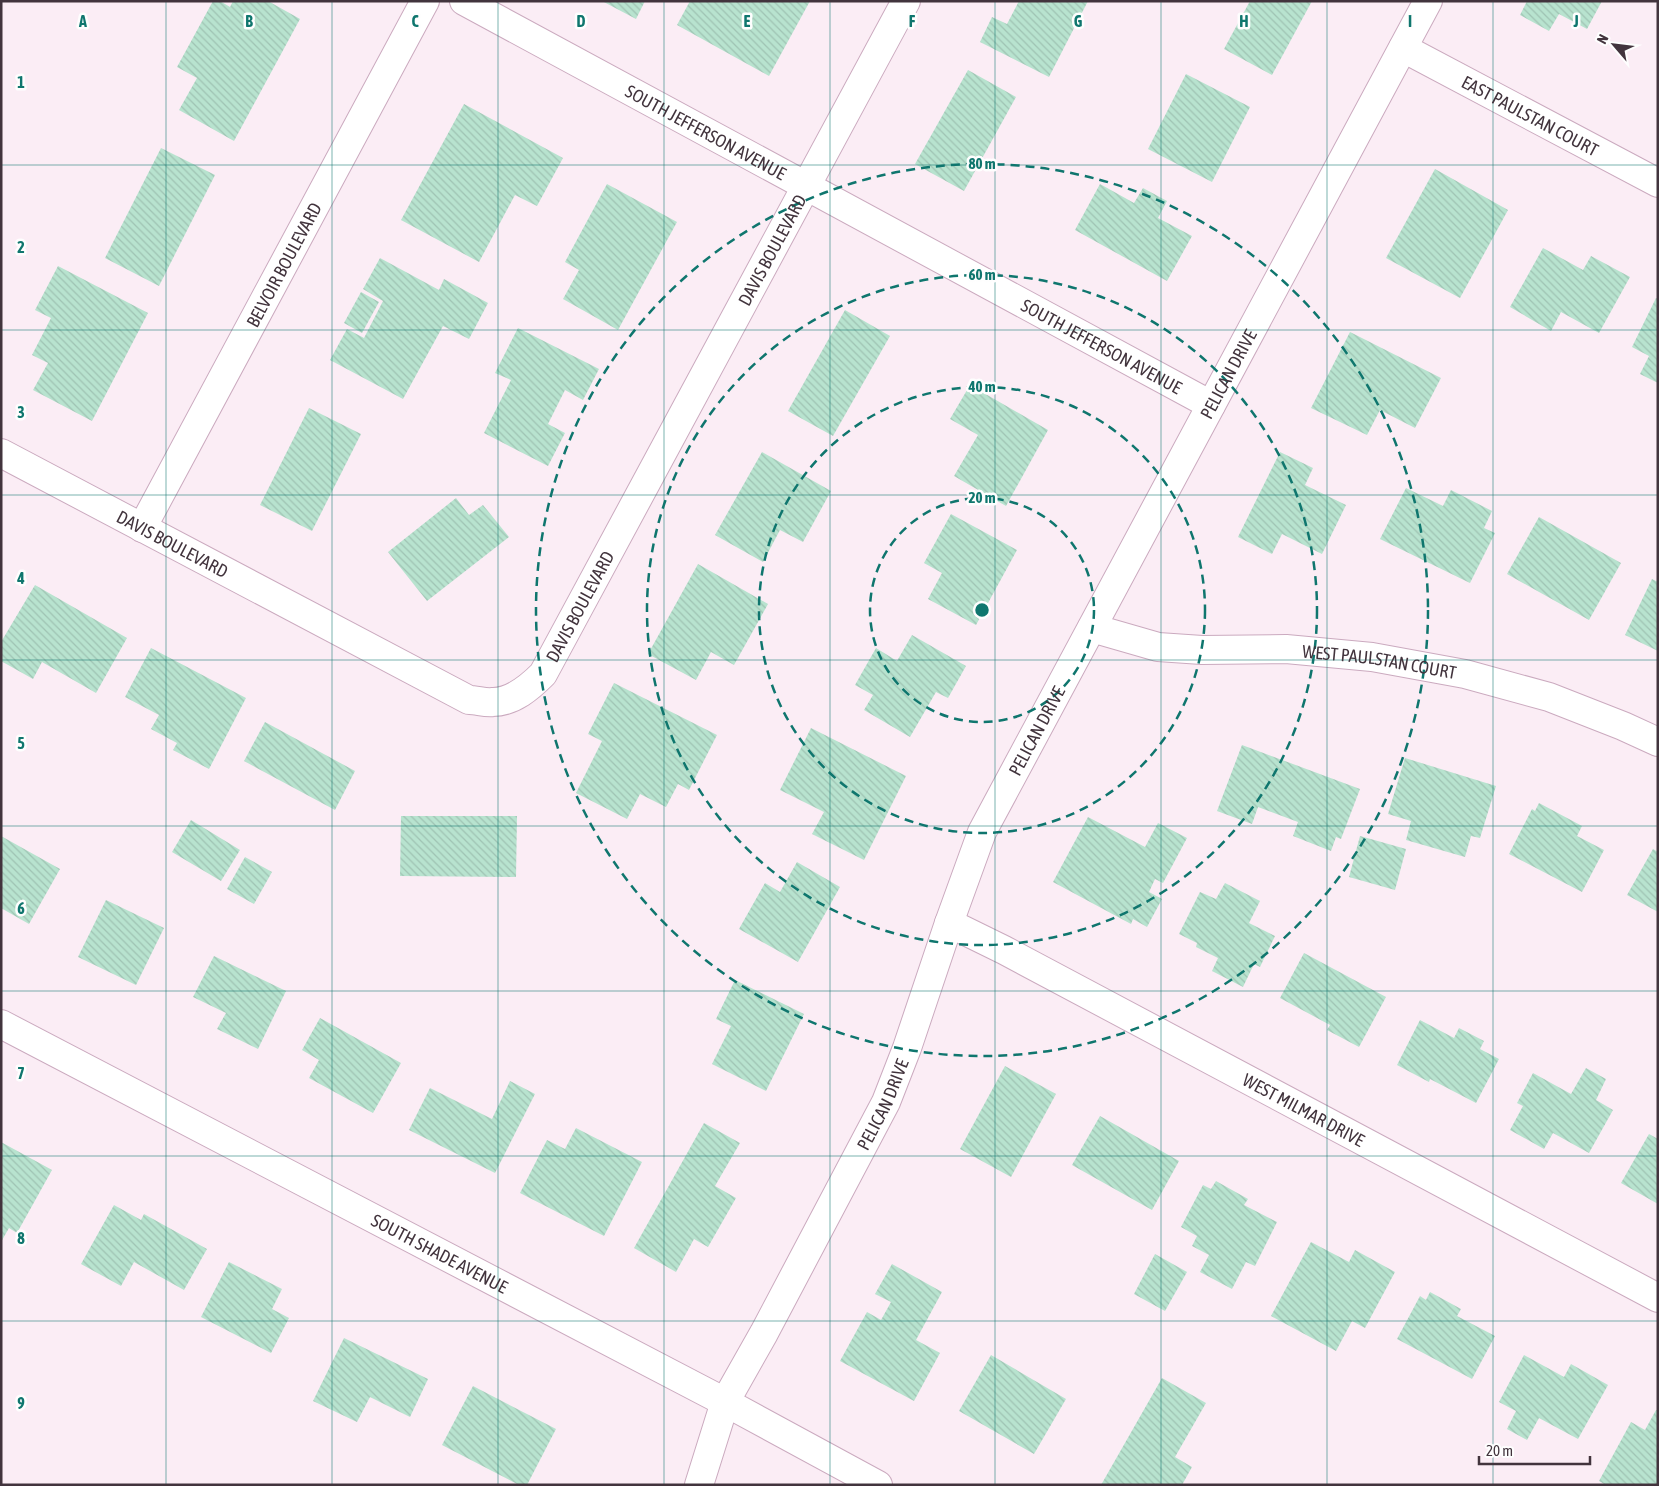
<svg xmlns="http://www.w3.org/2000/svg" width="1659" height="1486" font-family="'Asap Condensed',sans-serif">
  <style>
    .building { fill: url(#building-back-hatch) }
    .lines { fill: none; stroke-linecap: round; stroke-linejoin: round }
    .minor-casing { stroke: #cbaabf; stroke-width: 30 }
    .minor { stroke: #fff; stroke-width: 28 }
    .grid { fill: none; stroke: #0f766e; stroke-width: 1; stroke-opacity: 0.55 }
    .ring { fill: none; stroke: #0f766e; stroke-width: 2.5; stroke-dasharray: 9 6 }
    .labels { text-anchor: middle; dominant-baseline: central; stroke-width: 5; stroke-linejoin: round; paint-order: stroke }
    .street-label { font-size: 18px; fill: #42343d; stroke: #fefefe }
    .grid-label { font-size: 16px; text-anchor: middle; font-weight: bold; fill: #0f766e; stroke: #fefefe; stroke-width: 5; stroke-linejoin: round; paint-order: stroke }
    .centre { fill: #0f766e; stroke: #fefefe; stroke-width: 2.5 }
    .ring-label { font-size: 15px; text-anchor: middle; font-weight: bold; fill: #0f766e; stroke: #fefefe; stroke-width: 5; stroke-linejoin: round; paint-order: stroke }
  </style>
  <defs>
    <pattern id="building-back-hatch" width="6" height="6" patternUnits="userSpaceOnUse" patternTransform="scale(1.25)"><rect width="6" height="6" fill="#b8e3cf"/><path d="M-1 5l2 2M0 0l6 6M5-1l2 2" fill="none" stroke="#9fc3b3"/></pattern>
  </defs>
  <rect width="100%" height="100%" fill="#fbedf5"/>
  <g class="building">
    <polygon points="213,1 220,1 230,7 233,1 268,1 300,19 234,141 179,110 197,78 177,67"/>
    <polygon points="602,1 645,1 636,19"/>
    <polygon points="690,1 810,1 769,76 677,25"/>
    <polygon points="1019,1 1088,1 1049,77 980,42 992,17 1007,24"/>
    <polygon points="1250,1 1312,1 1272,75 1224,49"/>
    <polygon points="1527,1 1602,1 1587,29 1559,14 1549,31 1520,15"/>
    <polygon points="968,70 1016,97 964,191 915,164"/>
    <polygon points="1186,74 1250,107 1212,182 1148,149"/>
    <polygon points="464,104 563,158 537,206 515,195 479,262 401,220"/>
    <polygon points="161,148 215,175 159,286 105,258"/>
    <polygon points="1435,169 1508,210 1460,298 1386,258"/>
    <polygon points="607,184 677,222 618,330 563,299 579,270 565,262"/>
    <polygon points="1100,184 1134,203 1143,188 1167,201 1158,218 1192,236 1167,281 1075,230"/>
    <polygon points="1543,248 1583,270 1591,256 1630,277 1599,333 1561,312 1551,331 1510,307"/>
    <polygon points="380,258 439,290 444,279 488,303 469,339 443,326 403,399 330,360 347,329 364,338 383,301 363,289"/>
    <polygon points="58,266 148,313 92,421 33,390 48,363 32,355 51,318 35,310"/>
    <polygon points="361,292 379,302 362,333 344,323"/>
    <polygon points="1656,298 1658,299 1658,383 1640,374 1649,356 1632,347"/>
    <polygon points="845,310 890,336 833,436 788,411"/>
    <polygon points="518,328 599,369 583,400 565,390 548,424 565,433 548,466 484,433 511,380 495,373"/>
    <polygon points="1350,332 1441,378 1415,428 1380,410 1367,435 1311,408"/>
    <polygon points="970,385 1048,430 1006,506 954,476 978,435 950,419"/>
    <polygon points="309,408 361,434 312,531 260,505"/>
    <polygon points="762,452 831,491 803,542 780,530 763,562 715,535"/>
    <polygon points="1280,452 1313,468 1305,485 1346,505 1322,554 1282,534 1272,554 1238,537"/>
    <polygon points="1406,488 1443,506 1451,490 1492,511 1484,528 1495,533 1470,583 1380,539"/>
    <polygon points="456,498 469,515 483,505 509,537 427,601 388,552"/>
    <polygon points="951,514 1017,550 976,625 928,599 942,573 924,563"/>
    <polygon points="1539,517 1621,563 1589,620 1507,574"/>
    <polygon points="698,564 768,604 734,665 711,652 696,680 648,654"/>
    <polygon points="1652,579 1658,582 1658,651 1625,635"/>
    <polygon points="35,585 127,638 96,693 42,662 33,679 1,661 1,642"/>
    <polygon points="912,635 966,666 948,698 936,692 910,737 864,710 873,695 855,685 876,648 897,661"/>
    <polygon points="151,648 246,698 209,769 173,750 177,743 151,729 159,715 125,697"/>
    <polygon points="614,683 717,735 689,790 678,784 666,807 640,794 627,819 576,793 602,741 588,734"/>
    <polygon points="265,722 355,771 335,810 244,761"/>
    <polygon points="811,728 906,776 864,860 812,834 824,812 780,790"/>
    <polygon points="1242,745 1360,789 1341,839 1336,837 1331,851 1293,836 1298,822 1258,807 1252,824 1217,811"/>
    <polygon points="1405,758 1496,786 1480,838 1471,836 1465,857 1406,840 1411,821 1388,814"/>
    <polygon points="1539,803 1582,826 1577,836 1604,850 1582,892 1509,854 1532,809 1535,811"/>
    <polygon points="401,816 517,816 516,877 400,876"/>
    <polygon points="1088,817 1145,847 1158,823 1187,838 1163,883 1155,879 1149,892 1162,899 1147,927 1133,919 1131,924 1053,882"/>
    <polygon points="191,820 240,850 221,881 172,852"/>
    <polygon points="1,836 60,869 29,924 1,908"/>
    <polygon points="1360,836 1406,849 1395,890 1349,877"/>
    <polygon points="1653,849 1658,852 1658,912 1627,895"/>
    <polygon points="245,857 272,872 254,904 227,889"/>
    <polygon points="797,862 840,887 798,962 739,929 765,883 780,892"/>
    <polygon points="1225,883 1260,901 1249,923 1275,936 1260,967 1254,964 1243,987 1212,971 1218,958 1196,947 1197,943 1179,934 1200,892 1216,899"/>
    <polygon points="106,900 164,928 136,985 78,957"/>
    <polygon points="1304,953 1386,997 1359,1047 1327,1030 1330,1025 1280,998"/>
    <polygon points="214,956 286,991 258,1049 217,1029 226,1013 193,997"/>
    <polygon points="735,980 804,1014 766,1091 712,1064 731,1026 716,1019"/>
    <polygon points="320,1018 401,1063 373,1113 309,1078 319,1060 302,1050"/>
    <polygon points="1420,1020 1454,1038 1459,1028 1484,1041 1480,1049 1499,1059 1476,1103 1430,1079 1429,1082 1397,1065"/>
    <polygon points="1005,1066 1056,1094 1011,1177 960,1149"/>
    <polygon points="1586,1068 1606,1079 1596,1100 1613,1110 1589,1153 1553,1133 1544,1149 1510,1130 1523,1106 1517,1103 1533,1073 1571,1094"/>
    <polygon points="510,1081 535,1094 495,1173 409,1130 430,1088 492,1119"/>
    <polygon points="1100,1116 1179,1161 1152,1210 1072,1165"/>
    <polygon points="704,1123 740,1143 715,1186 736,1198 708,1247 694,1239 676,1272 634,1248"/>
    <polygon points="576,1128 642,1162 604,1236 520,1193 547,1140 565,1149"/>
    <polygon points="1649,1134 1658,1139 1658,1204 1621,1183"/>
    <polygon points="1,1142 52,1170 17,1233 9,1228 1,1242"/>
    <polygon points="1216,1181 1248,1199 1244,1205 1277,1222 1255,1266 1246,1262 1232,1289 1200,1272 1209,1255 1192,1246 1197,1236 1181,1227 1203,1185 1211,1189"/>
    <polygon points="114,1205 141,1220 144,1214 207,1249 184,1290 134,1262 121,1286 81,1264"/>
    <polygon points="1311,1242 1349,1262 1355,1250 1395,1272 1365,1328 1352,1321 1336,1351 1271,1316"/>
    <polygon points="1155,1254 1187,1272 1165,1311 1134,1294"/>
    <polygon points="229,1262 282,1289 272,1309 289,1318 271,1353 201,1317"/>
    <polygon points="892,1264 942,1292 916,1340 940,1353 914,1401 840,1361 867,1312 881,1320 891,1302 875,1294"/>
    <polygon points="1430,1292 1461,1309 1457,1316 1495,1336 1472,1379 1397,1339 1420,1296 1426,1300"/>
    <polygon points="344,1338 428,1379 410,1417 370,1397 357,1422 313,1401"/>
    <polygon points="991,1355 1066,1399 1034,1454 959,1411"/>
    <polygon points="1524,1355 1564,1377 1571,1364 1608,1385 1578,1439 1539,1418 1527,1440 1507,1429 1516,1411 1499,1402"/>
    <polygon points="1162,1378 1206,1403 1175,1457 1192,1467 1182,1485 1101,1485"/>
    <polygon points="473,1386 556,1429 527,1485 519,1485 442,1445"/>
    <polygon points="1656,1410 1658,1410 1658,1485 1606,1485 1599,1481 1631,1422 1645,1430"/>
  </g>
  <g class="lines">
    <defs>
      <g id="minor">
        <path id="s1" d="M464 1 1211 405"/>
        <path id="s2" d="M1403 48 1658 183"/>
        <path id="s3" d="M1 453 469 700C477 700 485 703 493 702 513 702 530 687 543 674L906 1"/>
        <path id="s4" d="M142 528 425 1"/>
        <path id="s5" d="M1092 628 1158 647 1202 650 1286 649 1372 657 1465 674 1549 697 1623 726 1658 742"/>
        <path id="s6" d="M949 923 1004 950 1658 1298"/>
        <path id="s7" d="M1 1024 725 1402 878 1485"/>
        <path id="s8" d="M699 1485 725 1402 764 1333 886 1102 907 1048 949 923 982 832 1428 1"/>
      </g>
    </defs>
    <use href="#minor" class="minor-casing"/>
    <use href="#minor" class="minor"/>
  </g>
  <path class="grid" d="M166 1V1485M332 1V1485M498 1V1485M664 1V1485M830 1V1485M995 1V1485M1161 1V1485M1327 1V1485M1493 1V1485M1 165H1658M1 330H1658M1 495H1658M1 660H1658M1 826H1658M1 991H1658M1 1156H1658M1 1321H1658"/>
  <g class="ring">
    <circle cx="982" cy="610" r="112"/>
    <circle cx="982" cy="610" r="223"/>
    <circle cx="982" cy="610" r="335"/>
    <circle cx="982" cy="610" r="446"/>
  </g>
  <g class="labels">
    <g class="street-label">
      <text stroke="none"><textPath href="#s2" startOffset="144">EAST PAULSTAN COURT</textPath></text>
      <text stroke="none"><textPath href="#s1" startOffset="275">SOUTH JEFFERSON AVENUE</textPath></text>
      <text stroke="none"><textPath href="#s3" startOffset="1094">DAVIS BOULEVARD</textPath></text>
      <text stroke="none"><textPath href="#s4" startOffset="299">BELVOIR BOULEVARD</textPath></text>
      <text stroke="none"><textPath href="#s1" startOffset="725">SOUTH JEFFERSON AVENUE</textPath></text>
      <text stroke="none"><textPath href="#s8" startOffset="1234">PELICAN DRIVE</textPath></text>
      <text stroke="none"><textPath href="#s3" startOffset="194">DAVIS BOULEVARD</textPath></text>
      <text stroke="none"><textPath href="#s3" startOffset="689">DAVIS BOULEVARD</textPath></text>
      <text stroke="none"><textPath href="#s5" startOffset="291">WEST PAULSTAN COURT</textPath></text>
      <text stroke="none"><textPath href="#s8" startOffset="829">PELICAN DRIVE</textPath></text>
      <text stroke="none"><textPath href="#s8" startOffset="424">PELICAN DRIVE</textPath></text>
      <text stroke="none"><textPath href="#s6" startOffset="401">WEST MILMAR DRIVE</textPath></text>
      <text stroke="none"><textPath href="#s7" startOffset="495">SOUTH SHADE AVENUE</textPath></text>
    </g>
  </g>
  <g class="grid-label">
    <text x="83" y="27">A</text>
    <text x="249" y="27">B</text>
    <text x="415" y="27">C</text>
    <text x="581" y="27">D</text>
    <text x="747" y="27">E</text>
    <text x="912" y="27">F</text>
    <text x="1078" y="27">G</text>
    <text x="1244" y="27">H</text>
    <text x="1410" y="27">I</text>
    <text x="1576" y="27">J</text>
    <text x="21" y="88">1</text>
    <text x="21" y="253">2</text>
    <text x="21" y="418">3</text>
    <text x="21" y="584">4</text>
    <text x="21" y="749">5</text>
    <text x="21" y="914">6</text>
    <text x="21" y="1079">7</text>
    <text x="21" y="1244">8</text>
    <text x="21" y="1409">9</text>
  </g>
  <circle cx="982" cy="610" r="8" class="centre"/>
  <g class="ring-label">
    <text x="982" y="169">80 m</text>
    <text x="982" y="280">60 m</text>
    <text x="982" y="392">40 m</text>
    <text x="982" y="503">20 m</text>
  </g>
  <rect width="1659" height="1486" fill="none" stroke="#42343d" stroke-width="5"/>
  <g transform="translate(1614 45) rotate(298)" stroke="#fefefe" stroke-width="4" paint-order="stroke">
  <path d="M0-4L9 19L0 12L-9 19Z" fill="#42343d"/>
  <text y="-8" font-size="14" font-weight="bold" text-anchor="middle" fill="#42343d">N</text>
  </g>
  <path d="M1479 1456v8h111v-8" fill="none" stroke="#42343d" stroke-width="2.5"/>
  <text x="1486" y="1456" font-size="15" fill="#42343d" stroke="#fefefe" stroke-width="4" paint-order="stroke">20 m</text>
</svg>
